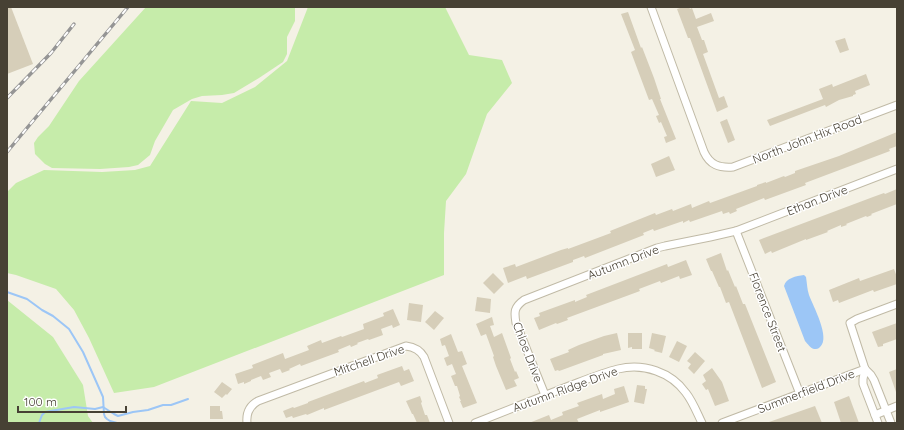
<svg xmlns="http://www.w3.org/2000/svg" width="904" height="430" font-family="Quicksand,sans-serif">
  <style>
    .green { fill: #c6ecaa }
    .water { fill: #9cc6f6 }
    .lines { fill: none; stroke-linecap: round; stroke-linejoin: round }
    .stream { stroke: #9cc6f6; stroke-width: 2 }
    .building { fill: #d6ceb9 }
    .street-casing { stroke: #c0baa6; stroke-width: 9 }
    .street { stroke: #fff; stroke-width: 7 }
    .rail-casing { stroke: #959595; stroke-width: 3.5 }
    .rail { stroke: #fff; stroke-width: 2; stroke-dasharray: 6; stroke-linecap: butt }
    .labels { text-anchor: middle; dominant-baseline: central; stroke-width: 3; stroke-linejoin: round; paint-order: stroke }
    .street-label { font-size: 12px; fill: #474134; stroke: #fff }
  </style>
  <rect width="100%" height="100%" fill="#f4f1e5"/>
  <g class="green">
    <polygon points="146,7 294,7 295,8 295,21 287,37 287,54 283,62 259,78 234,93 222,95 202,96 192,99 173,110 155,141 150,155 138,165 129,167 100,169 52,168 45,164 35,154 34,143 38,137 49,126 79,81"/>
    <polygon points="308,7 445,7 469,55 502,60 512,83 487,114 466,174 446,201 444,233 444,275 154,387 114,393 89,338 74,310 56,289 16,275 7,273 7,192 16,183 44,170 102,172 135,170 150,166 191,101 222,103 255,87 287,61"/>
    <polygon points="7,300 53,337 83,385 88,416 93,423 7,423"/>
  </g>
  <path class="water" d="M804 275 806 277C807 283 807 289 809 295 813 306 831 338 820 347 818 349 817 349 814 349 810 348 808 344 805 341L784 286C786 278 796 276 804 275Z"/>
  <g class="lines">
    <g class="stream">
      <polyline points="7,292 27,299 42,310 53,316 69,329 83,352 103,397 104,414 105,417 107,419 110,421 117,423"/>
      <polyline points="39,423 42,415 45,412 74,407 95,409 103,407 114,414 118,416 133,412 148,410 163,405 171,405 188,399"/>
    </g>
  </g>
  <g class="building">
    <polygon points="7,7 11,7 33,64 7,74"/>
    <polygon points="683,7 689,7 690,9 692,8 696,19 711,13 714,21 697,27 702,40 704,40 708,52 703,54 719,98 724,96 728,107 717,112 690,38 688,38 677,9"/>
    <polygon points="628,12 641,48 642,47 654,78 661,99 660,99 676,139 666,143 664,137 667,136 661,122 659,123 656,116 659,115 652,99 649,100 631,52 635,50 621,14"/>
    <polygon points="845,38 849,50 840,53 835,41"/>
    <polygon points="866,74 870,85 855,91 856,94 853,95 853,96 839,100 826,107 825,105 770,126 767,120 823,99 819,89 832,84 833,87"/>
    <polygon points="727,119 735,140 728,143 720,122"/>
    <polygon points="897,132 897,146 889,149 890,151 805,183 806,185 765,200 764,198 736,209 737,211 730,214 729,212 723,214 722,211 690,222 689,220 683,223 683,221 654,231 653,229 643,233 644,235 585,258 584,256 573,260 573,262 527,279 526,276 508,283 503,268 515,264 516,267 561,250 568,248 568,249 611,233 610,231 655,213 656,215 672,209 673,211 691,204 692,208 709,201 710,203 757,186 757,185 766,182 766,183 784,176 785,177 795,173 795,171 839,156"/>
    <polygon points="669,156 675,170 656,177 651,164"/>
    <polygon points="897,189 897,204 871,214 872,215 867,217 866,216 846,224 847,225 841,227 841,225 827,231 828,232 806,240 806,239 772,253 771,251 765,254 759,240 873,197 884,193 885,194"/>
    <polygon points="721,253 727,271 728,270 735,287 736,286 743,304 745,304 776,382 762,388 729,302 726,303 720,287 719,287 712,271 711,271 706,259"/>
    <polygon points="686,260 692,275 680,279 679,276 661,283 660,281 639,289 640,291 567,318 568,320 557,324 556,323 539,330 534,318 540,316 539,313 575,300 575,302 587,297 586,295 667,264 668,267"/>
    <polygon points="894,269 897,277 897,284 874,292 873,290 839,303 838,300 833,302 829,290 859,278 860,281"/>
    <polygon points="493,273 504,284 494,294 483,283"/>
    <polygon points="477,297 491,299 490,313 475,311"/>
    <polygon points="409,303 423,305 421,322 407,320"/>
    <polygon points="393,309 400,325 393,328 392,325 381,329 383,335 369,340 368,339 357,343 358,344 351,347 350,345 338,350 339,352 301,366 300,364 289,369 290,370 282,373 280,369 269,373 271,377 263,380 261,376 251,380 251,381 244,384 244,382 238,384 235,374 253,368 252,365 283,353 285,359 309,350 307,346 321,340 322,343 341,336 342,337 364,329 363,324 384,316 383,313"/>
    <polygon points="435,311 444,318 434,330 425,322"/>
    <polygon points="492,317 494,325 490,326 494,337 502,333 511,358 510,359 515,372 516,371 519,378 514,380 517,386 506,390 496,366 493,357 494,356 486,334 481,336 476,324"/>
    <polygon points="897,323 897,339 883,344 883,346 878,347 872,332"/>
    <polygon points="617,333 621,350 603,354 603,355 562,370 559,371 558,370 555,371 550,359 569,352 568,350 579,345 604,336"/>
    <polygon points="628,333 642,333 642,349 632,349 632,347 628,348"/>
    <polygon points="652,333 666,336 662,353 654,351 655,350 649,348"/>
    <polygon points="451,334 458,352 462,351 467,364 462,366 477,403 463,408 460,401 461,401 459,397 460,396 457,386 455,386 451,376 456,374 452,364 447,366 444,358 449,356 445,345 442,346 440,339"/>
    <polygon points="677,341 687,346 679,362 669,357"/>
    <polygon points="695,352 705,361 694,374 688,368 691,364 687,361"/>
    <polygon points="402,366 404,371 409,369 414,381 401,386 399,382 324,410 324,408 307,415 306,414 293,418 292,416 286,418 283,411 293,407 294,408 308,403 308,402 364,381 365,383 378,378 377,375"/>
    <polygon points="712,368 722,382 729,401 715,406 708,389 706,390 702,384 706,381 703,375"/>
    <polygon points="897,369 897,391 896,392 889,372"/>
    <polygon points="222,382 232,389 227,395 226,394 222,398 214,392"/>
    <polygon points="637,385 645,386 645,389 647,389 644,404 634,402"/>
    <polygon points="624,386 629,402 600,412 600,410 577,419 579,423 529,423 549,415 551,420 563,415 562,412 579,406 577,403 602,394 603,399 615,394 614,389"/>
    <polygon points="420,396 422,402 421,403 425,415 427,415 430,423 417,423 413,414 412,414 406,401"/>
    <polygon points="849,396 859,423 841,423 834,402"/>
    <polygon points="210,406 220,406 220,411 222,411 223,419 210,419"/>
    <polygon points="815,406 822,423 770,423 769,422"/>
  </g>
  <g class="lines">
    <defs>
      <g id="street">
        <path d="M651 7 704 152C710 165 719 168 733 167L897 105"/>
        <polyline points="736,231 800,394"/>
        <polyline points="865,369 871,375 874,380 891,423"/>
        <polyline points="865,369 863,379 863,384 878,423"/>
        <path d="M545 395 516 323C514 312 514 307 524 300L657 248 665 246 710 237 736 231 897 169"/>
        <polyline points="875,415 897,406"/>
        <path d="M247 423C246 413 249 406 258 401L406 346C414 347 420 350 424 357L449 423"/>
        <path d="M475 423C506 411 538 398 569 386 585 380 602 373 618 369 644 363 671 372 686 393 693 402 697 413 702 423"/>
        <polyline points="722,423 865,369 850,323 857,319 897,304"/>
      </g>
    </defs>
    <use href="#street" class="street-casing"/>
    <use href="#street" class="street"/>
    <defs>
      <g id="rail">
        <polyline points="7,98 51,53 74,24"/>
        <polyline points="7,152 128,7"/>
      </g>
    </defs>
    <use href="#rail" class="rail-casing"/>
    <use href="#rail" class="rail"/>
  </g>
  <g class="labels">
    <g class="street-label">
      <text transform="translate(807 139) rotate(-21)">North John Hix Road</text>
      <text transform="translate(817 200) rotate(-21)">Ethan Drive</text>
      <text transform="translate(623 262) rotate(-21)">Autumn Drive</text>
      <text transform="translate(768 312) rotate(69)">Florence Street</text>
      <text transform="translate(528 352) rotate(69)">Chloe Drive</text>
      <text transform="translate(369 360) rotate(-19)">Mitchell Drive</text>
      <text transform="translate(565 389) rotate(-20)">Autumn Ridge Drive</text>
      <text transform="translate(806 391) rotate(-21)">Summerfield Drive</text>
    </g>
  </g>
  <rect width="904" height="430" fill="none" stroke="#474134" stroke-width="16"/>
  <path d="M18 406v6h108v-6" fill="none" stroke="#474134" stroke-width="2"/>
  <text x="24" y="406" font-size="12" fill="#474134" stroke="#ffffff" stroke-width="3" paint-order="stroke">100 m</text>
</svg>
